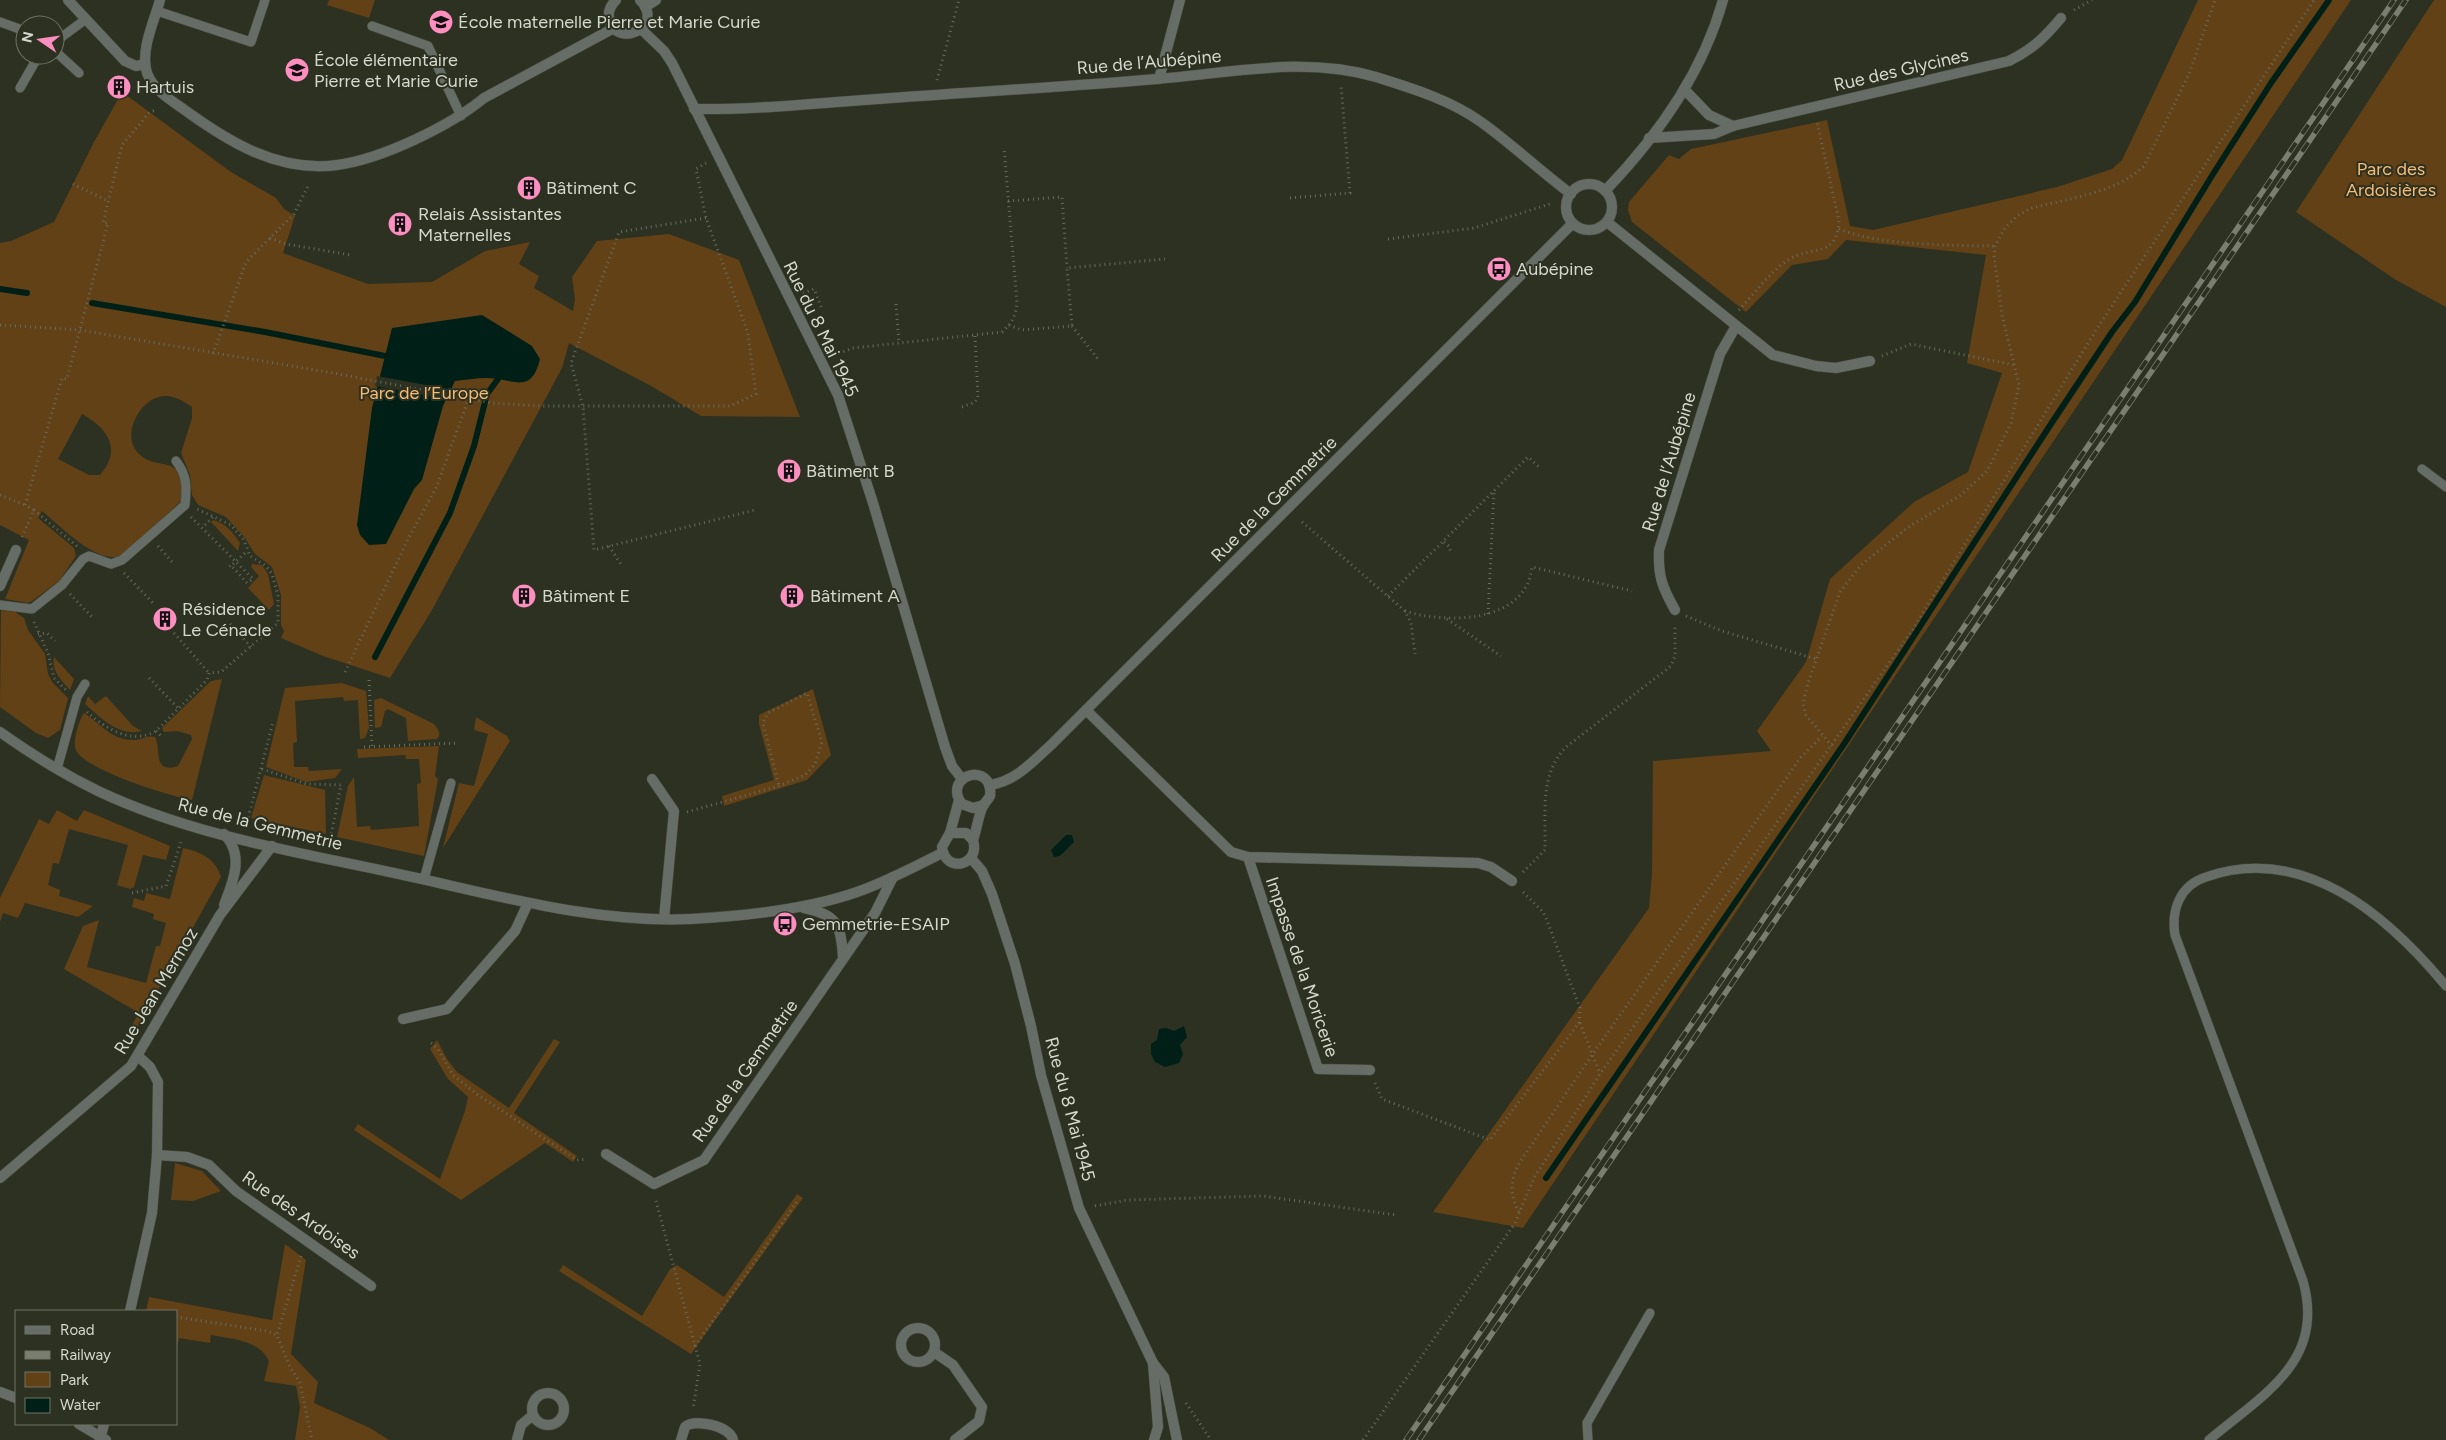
<svg xmlns="http://www.w3.org/2000/svg" width="2446" height="1440" font-family="Figtree,sans-serif">
  <style>
    .green { fill: #624116; fill-rule: evenodd }
    .water { fill: #002017 }
    .pier { fill: #2c3121 }
    .lines { fill: none; stroke-linecap: round; stroke-linejoin: round }
    .stream { stroke: #002017; stroke-width: 6 }
    .lane-casing { stroke: #474c3d; stroke-width: 10 }
    .street-casing { stroke: #474c3d; stroke-width: 11 }
    .path { stroke: #676c5e; stroke-width: 3; stroke-dasharray: 1 4; stroke-linecap: butt }
    .lane { stroke: #666c66; stroke-width: 9 }
    .street { stroke: #666c66; stroke-width: 10 }
    .rail-casing { stroke: #7a7e71; stroke-width: 5.5 }
    .rail { stroke: #2c3121; stroke-width: 4; stroke-dasharray: 11; stroke-linecap: butt }
    .labels { text-anchor: middle; dominant-baseline: central; stroke-width: 4; stroke-linejoin: round; paint-order: stroke }
    .poi-label { font-size: 18px; fill: #d4d8cd; stroke: #2c3121; text-anchor: start }
    .street-label { font-size: 18px; fill: #d4d8cd; stroke: #2c3121 }
    .park-label { font-size: 18px; fill: #f7bb75; stroke: #2c3121 }
  </style>
  <rect width="100%" height="100%" fill="#2c3121"/>
  <g class="green">
    <polygon points="329,0 375,0 369,18 327,5"/>
    <polygon points="2198,0 2351,0 1523,1228 1433,1212 1649,908 1652,873 1653,761 1771,751 1757,731 1806,662 1830,579 1914,502 1968,472 2002,373 1967,363 1986,255 1846,240 1828,259 1792,265 1746,312 1632,222 1628,210 1629,202 1669,155 1679,159 1691,149 1827,120 1850,226 1873,230 2057,187 2112,169 2122,160"/>
    <polygon points="2434,0 2446,0 2446,307 2396,280 2296,212"/>
    <path d="M122 92 231 172 276 198 284 209 295 216 283 253 368 284 432 282 485 251 530 242 519 264 539 276 534 288 573 311 575 299 572 277 597 241 669 234 739 260 800 417 701 416 653 387 569 343 562 368 432 610 390 678 323 656 281 638 284 631 281 625V595L272 567 255 554 245 538 226 517 198 505 192 495 190 475 181 453 192 418V407C179 398 165 391 150 401 134 412 123 439 139 454 156 471 181 454 182 489 182 495 183 498 179 503L124 555C98 567 61 526 42 511L38 518 74 548 76 556 59 581 32 601 28 603 5 599 29 540 0 525V243L11 241 54 222 94 142ZM82 414C107 428 123 449 100 475H89L58 459Z"/>
    <path d="M213 520C226 523 233 533 240 543L238 551 211 522Z"/>
    <polygon points="252,564 262,565 268,574 274,604 269,610 248,588 259,576 251,567"/>
    <polygon points="1,610 15,612 24,618 28,630 45,654 48,674 52,682 68,698 60,730 48,738 36,733 0,707"/>
    <path d="M54 657 74 679 70 690C62 681 51 671 54 657Z"/>
    <path d="M222 679 192 800C169 796 85 770 76 750 72 742 79 720 84 713 101 724 110 739 132 740 140 741 147 735 155 737 162 748 151 774 178 766L192 739 191 735 177 731 164 732 162 728 211 681Z"/>
    <polygon points="342,683 366,691 369,728 365,738 360,739 358,700 344,701 343,697 295,701 297,742 293,743 294,767 308,767 309,771 342,769 335,778 306,782 266,767 285,688"/>
    <polygon points="813,689 831,755 807,780 724,806 722,796 774,780 759,724 759,715"/>
    <path d="M88 696 95 704 106 696 133 726 142 731C119 737 101 718 85 704Z"/>
    <path d="M381 698 434 724C438 729 442 734 437 739L408 741 406 718 388 709 385 711 381 727 375 728 374 700Z"/>
    <polygon points="476,717 507,736 510,741 443,848 459,783 474,786 488,734 474,730"/>
    <polygon points="439,746 435,776 438,779 424,856 337,837 348,786 354,777 357,827 370,826 371,830 419,826 417,784 421,783 419,759 406,759 405,755 358,758 357,749"/>
    <polygon points="264,775 325,790 326,834 251,818"/>
    <polygon points="57,810 77,821 84,810 170,846 166,860 143,855 134,887 130,889 117,885 128,845 69,829 59,864 53,863 48,885 60,890 59,896 93,906 78,917 25,903 18,918 3,913 0,922 0,898 39,819 49,824"/>
    <path d="M183 848C201 852 215 858 221 877L137 1028 132 1025 139 1013 64 969 83 926 99 920 87 967 146 983 156 946H160L166 923 153 919 154 914 132 907 134 898 144 901 146 893 170 899Z"/>
    <polygon points="554,1039 560,1042 514,1113 577,1156 573,1162 545,1143 461,1200 354,1130 358,1124 440,1179 465,1111 468,1097 448,1079 430,1049 437,1040 447,1059 457,1072 509,1108"/>
    <polygon points="175,1163 202,1171 221,1191 193,1201 171,1200"/>
    <polygon points="797,1194 803,1198 691,1354 559,1271 563,1265 642,1316 670,1269 677,1265 724,1297"/>
    <path d="M285 1244 306 1260 291 1354 318 1382 314 1403 370 1428 389 1440H295L300 1407 296 1386 264 1381 269 1361C259 1340 232 1339 211 1335L210 1343 179 1338 176 1352V1311H146L149 1297 272 1320Z"/>
  </g>
  <g class="water">
    <path d="M482 315 532 346 540 359C531 395 515 379 487 378 476 378 465 380 455 381L443 406 422 480 414 489 386 544 369 545 360 535 357 525 372 408 392 328Z"/>
    <polygon points="1066,835 1072,835 1074,842 1060,856 1054,857 1051,850"/>
    <polygon points="1184,1026 1187,1037 1180,1045 1183,1054 1179,1063 1165,1067 1155,1062 1151,1054 1151,1044 1157,1040 1159,1029 1166,1028 1174,1031"/>
  </g>
  <polygon class="pier" points="377,376 453,390 448,399 375,386"/>
  <g class="lines">
    <g class="stream">
      <polyline points="0,289 27,293"/>
      <polyline points="92,303 265,332 385,356"/>
      <polyline points="375,657 450,513 474,446 487,394 498,379"/>
      <polyline points="1546,1178 1844,744 2047,430 2112,332 2135,302 2213,174 2271,83 2329,0"/>
    </g>
    <defs>
      <g id="lane">
        <polyline points="157,11 251,42 265,0"/>
        <polyline points="0,22 25,31"/>
        <polyline points="372,26 428,46 461,116"/>
        <polyline points="55,42 86,19"/>
        <polyline points="55,51 79,73"/>
        <polyline points="20,88 39,55"/>
        <polyline points="2422,469 2446,487"/>
        <path d="M0 605 32 609 62 585 83 559 89 556 111 564 122 560 185 505C187 487 187 475 176 461"/>
        <polyline points="57,769 77,697 85,684"/>
        <polyline points="424,879 451,783"/>
        <polyline points="1588,1440 1587,1423 1650,1313"/>
        <path d="M2209 1440C2262 1395 2326 1362 2303 1281L2175 935C2171 910 2180 885 2206 877 2304 843 2387 915 2446 986"/>
      </g>
      <g id="street">
        <polyline points="68,0 125,61 136,66 145,64"/>
        <path d="M160 0C154 22 140 50 147 73 153 89 169 99 182 108 227 141 278 173 337 165 382 159 450 126 484 98L614 28"/>
        <path d="M616 0C611 5 608 10 609 17 613 51 667 27 640 0"/>
        <polyline points="645,7 656,0"/>
        <polyline points="641,29 664,51 672,63 838,395 873,503 945,747 952,766 962,779"/>
        <polyline points="1159,79 1180,0"/>
        <polyline points="1684,89 1709,115 1733,126"/>
        <path d="M694 109C755 110 817 103 878 99 971 92 1064 87 1157 79 1230 73 1304 56 1376 77 1411 88 1451 100 1481 122 1512 144 1540 171 1571 194"/>
        <path d="M1649 138 1714 134 1733 126 2009 61C2033 49 2044 38 2061 18"/>
        <circle cx="1589" cy="207" r="23"/>
        <path d="M1605 191C1656 138 1703 72 1723 0"/>
        <polyline points="1607,222 1773,355 1816,366 1836,368 1870,361"/>
        <polyline points="0,586 16,550"/>
        <path d="M1675 610C1662 587 1658 576 1659 550L1720 354 1736 326"/>
        <polyline points="1086,710 1231,852 1248,857 1478,863 1491,867 1512,881"/>
        <path d="M0 732C31 754 63 774 98 791 197 838 311 854 417 878 507 898 598 923 691 919 744 916 806 910 857 892 886 882 914 867 942 853"/>
        <polyline points="652,779 674,811 664,919"/>
        <path d="M989 785C1015 782 1032 762 1051 745L1572 224"/>
        <path d="M959 800 950 833 942 847C945 874 981 866 973 840 977 829 978 816 983 806 985 802 988 800 990 796 991 792 990 788 989 784 979 763 944 781 962 804L973 808 984 805"/>
        <polyline points="950,833 966,833 973,840"/>
        <polyline points="1248,857 1318,1069 1370,1070"/>
        <polyline points="971,858 982,871 992,894 1015,964 1031,1026 1041,1075 1079,1208 1153,1363 1158,1427 1154,1440"/>
        <path d="M224 905C233 882 245 855 224 834"/>
        <path d="M804 908C838 915 841 925 843 958"/>
        <polyline points="403,1019 447,1009 515,931 528,903"/>
        <polyline points="606,1154 654,1184 704,1160 875,913 893,877"/>
        <polyline points="157,1155 187,1157 209,1165 236,1191 371,1286"/>
        <polyline points="0,1178 131,1066 220,915 272,846"/>
        <polyline points="130,1311 152,1213 157,1155 158,1082 150,1067 138,1056"/>
        <circle cx="918" cy="1345" r="17"/>
        <polyline points="934,1352 953,1365 982,1407 979,1421 955,1440"/>
        <polyline points="1153,1363 1164,1377 1177,1440"/>
        <polyline points="0,1392 16,1398"/>
        <circle cx="548" cy="1409" r="16"/>
        <polyline points="79,1424 106,1440"/>
        <polyline points="100,1440 104,1424"/>
        <polyline points="517,1440 521,1425 533,1415"/>
        <path d="M681 1440 685 1427C694 1418 731 1426 733 1440"/>
      </g>
    </defs>
    <use href="#lane" class="lane-casing"/>
    <use href="#street" class="street-casing"/>
    <g class="path">
      <polyline points="2074,10 2092,0"/>
      <polyline points="937,80 959,0"/>
      <polyline points="73,184 108,201"/>
      <polyline points="1290,198 1350,193 1341,85"/>
      <polyline points="1008,201 1062,197 1067,268"/>
      <polyline points="706,218 619,232 571,363 583,407 594,550 755,510"/>
      <path d="M1839 229C1882 246 1948 245 1995 246"/>
      <polyline points="270,238 286,244 351,255"/>
      <polyline points="1388,239 1474,228 1553,203"/>
      <polyline points="803,293 814,289 822,309"/>
      <polyline points="896,304 899,342"/>
      <path d="M1739 310C1754 294 1770 272 1788 260 1810 245 1837 259 1839 221L1817 122"/>
      <polyline points="0,325 80,330 333,373 492,403 541,406 730,406 756,394 748,333 706,218 696,169 706,163"/>
      <polyline points="1009,325 1021,330 1072,326 1067,268 1165,259"/>
      <polyline points="1072,326 1098,359"/>
      <polyline points="213,354 246,262 294,214 308,186"/>
      <path d="M834 355 853 348 1002 332C1011 324 1016 316 1017 303L1004 148"/>
      <polyline points="1882,356 1911,344 2014,365"/>
      <polyline points="962,407 975,402 978,398 975,335"/>
      <polyline points="0,495 25,505"/>
      <polyline points="34,510 78,547"/>
      <polyline points="191,517 253,579 247,583 231,565 229,567"/>
      <polyline points="1302,522 1405,611 1411,623 1415,654"/>
      <polyline points="205,525 214,516"/>
      <polyline points="22,537 34,510 25,505 62,378 67,379 108,223 103,223 122,145 149,113 157,109"/>
      <polyline points="1444,542 1449,546 1451,553"/>
      <polyline points="158,546 174,564"/>
      <polyline points="609,546 622,566"/>
      <polyline points="233,564 246,552"/>
      <polyline points="124,573 155,605"/>
      <polyline points="70,594 93,618"/>
      <polyline points="1388,596 1528,457 1540,468"/>
      <path d="M1405 611C1445 624 1526 624 1532 567L1632 591"/>
      <polyline points="1488,614 1494,492"/>
      <polyline points="1686,616 1722,631 1816,659"/>
      <polyline points="1447,619 1501,656"/>
      <polyline points="34,622 48,653 54,678 66,690"/>
      <polyline points="230,624 251,647"/>
      <polyline points="174,633 209,673"/>
      <polyline points="38,634 47,633 55,641"/>
      <polyline points="345,672 408,539 436,488 469,398"/>
      <polyline points="149,678 179,709"/>
      <polyline points="369,680 372,746"/>
      <path d="M87 712C106 729 132 745 156 731L207 680 209 673 221 672 278 623V595L272 574 266 566 250 556 244 540 231 525 197 509"/>
      <polyline points="156,731 161,736"/>
      <path d="M1832 746 1806 715 1803 704 1808 683 1840 592 1861 565 1907 528 1961 495 1987 471 2011 423 2019 385 2002 315 1994 255 1995 246 2005 228 2017 216 2029 209C2067 198 2115 194 2144 166L2189 74 2215 0"/>
      <polyline points="364,747 458,743"/>
      <polyline points="262,769 307,784 341,785 330,841"/>
      <polyline points="687,812 779,786 805,775 815,764 822,742 807,693 768,713 763,723 779,786"/>
      <polyline points="247,822 273,722"/>
      <path d="M1523 872 1545 850C1546 815 1539 774 1566 747L1671 666 1675 656V624"/>
      <polyline points="132,893 166,886 181,842"/>
      <polyline points="1580,1023 1600,1074"/>
      <polyline points="431,1043 438,1049 453,1075 478,1095 577,1160 587,1159"/>
      <polyline points="1375,1083 1382,1099 1490,1140 1579,1023 1580,1008 1546,918 1543,912 1523,892"/>
      <polyline points="656,1201 700,1364 693,1409"/>
      <polyline points="1095,1206 1127,1200 1263,1196 1396,1215"/>
      <path d="M1519 1212C1510 1196 1510 1182 1518 1165L1592 1055 1801 757 1822 736"/>
      <polyline points="301,1256 277,1335 289,1365 300,1383 312,1440"/>
      <polyline points="176,1317 267,1331 277,1335"/>
      <polyline points="695,1346 799,1199"/>
      <polyline points="1186,1403 1211,1440"/>
      <polyline points="1363,1440 1515,1223 1534,1178 1600,1074 1913,629 2096,330 2314,0"/>
    </g>
    <use href="#lane" class="lane"/>
    <use href="#street" class="street"/>
    <defs>
      <g id="rail">
        <polyline points="1406,1440 2394,0"/>
        <polyline points="1419,1440 2406,0"/>
      </g>
    </defs>
    <use href="#rail" class="rail-casing"/>
    <use href="#rail" class="rail"/>
  </g>
  <defs>
    <symbol id="school-disc" viewBox="-11 -11 22 22"><circle r="9.5" fill="#fd8ec0" stroke="#2c3121"/><path d="M0-5L7-2L0 1L-7-2ZM-4 1L0 2.5L4 1V4Q0 6-4 4Z" fill="#111"/></symbol>
    <symbol id="building-disc" viewBox="-11 -11 22 22"><circle r="9.5" fill="#fd8ec0" stroke="#2c3121"/><path d="M-4-6H4V6H1V3H-1V6H-4ZM-2.5-4.3h1.7v1.8h-1.7ZM.8-4.3h1.7v1.8H.8ZM-2.5-1h1.7V.8h-1.7ZM.8-1h1.7V.8H.8Z" fill="#111"/></symbol>
    <symbol id="bus-disc" viewBox="-11 -11 22 22"><circle r="9.5" fill="#fd8ec0" stroke="#2c3121"/><path d="M-5-6H5V4H4V6H2V4H-2V6H-4V4H-5ZM-3.5-4V0h7V-4ZM-3.5 1.2v1.5H-2V1.2ZM2 1.2v1.5H3.5V1.2Z" fill="#111"/></symbol>
  </defs>
  <g fill-rule="evenodd">
    <use href="#school-disc" x="427" y="8" width="28" height="28"/>
    <use href="#school-disc" x="283" y="56" width="28" height="28"/>
    <use href="#building-disc" x="105" y="73" width="28" height="28"/>
    <use href="#building-disc" x="515" y="174" width="28" height="28"/>
    <use href="#building-disc" x="386" y="210" width="28" height="28"/>
    <use href="#bus-disc" x="1485" y="255" width="28" height="28"/>
    <use href="#building-disc" x="775" y="457" width="28" height="28"/>
    <use href="#building-disc" x="510" y="582" width="28" height="28"/>
    <use href="#building-disc" x="778" y="582" width="28" height="28"/>
    <use href="#building-disc" x="151" y="605" width="28" height="28"/>
    <use href="#bus-disc" x="771" y="910" width="28" height="28"/>
  </g>
  <g class="labels">
    <g class="poi-label">
      <text x="458" y="22">École maternelle Pierre et Marie Curie</text>
      <text x="314" y="60">École élémentaire<tspan x="314" dy="21">Pierre et Marie Curie</tspan></text>
      <text x="136" y="87">Hartuis</text>
      <text x="546" y="188">Bâtiment C</text>
      <text x="418" y="214">Relais Assistantes<tspan x="418" dy="21">Maternelles</tspan></text>
      <text x="1516" y="269">Aubépine</text>
      <text x="806" y="471">Bâtiment B</text>
      <text x="542" y="596">Bâtiment E</text>
      <text x="810" y="596">Bâtiment A</text>
      <text x="182" y="609">Résidence<tspan x="182" dy="21">Le Cénacle</tspan></text>
      <text x="802" y="924">Gemmetrie-ESAIP</text>
    </g>
    <g class="street-label">
      <text transform="translate(1149 62) rotate(-5)">Rue de l’Aubépine</text>
      <text transform="translate(1901 70) rotate(-13)">Rue des Glycines</text>
      <text transform="translate(821 329) rotate(64)">Rue du 8 Mai 1945</text>
      <text transform="translate(1669 462) rotate(-73)">Rue de l’Aubépine</text>
      <text transform="translate(1274 499) rotate(-45)">Rue de la Gemmetrie</text>
      <text transform="translate(260 824) rotate(14)">Rue de la Gemmetrie</text>
      <text transform="translate(1302 967) rotate(71)">Impasse de la Moricerie</text>
      <text transform="translate(156 991) rotate(-59)">Rue Jean Mermoz</text>
      <text transform="translate(745 1071) rotate(-55)">Rue de la Gemmetrie</text>
      <text transform="translate(1070 1109) rotate(75)">Rue du 8 Mai 1945</text>
      <text transform="translate(301 1215) rotate(35)">Rue des Ardoises</text>
    </g>
    <g class="park-label">
      <text x="2391" y="169">Parc des<tspan x="2391" dy="21">Ardoisières</tspan></text>
      <text x="424" y="393">Parc de l’Europe</text>
    </g>
  </g>
  <rect x="15" y="1310" width="162" height="115" fill="#2c3121" stroke="#6f7466"/>
  <rect x="25" y="1326" width="25" height="8" fill="#666c66" stroke="#6f7466"/>
  <text x="60" y="1335" font-size="15" fill="#d4d8cd">Road</text>
  <rect x="25" y="1351" width="25" height="8" fill="#7a7e71" stroke="#6f7466"/>
  <text x="60" y="1360" font-size="15" fill="#d4d8cd">Railway</text>
  <rect x="25" y="1372" width="25" height="15" fill="#624116" stroke="#6f7466"/>
  <text x="60" y="1385" font-size="15" fill="#d4d8cd">Park</text>
  <rect x="25" y="1398" width="25" height="15" fill="#002017" stroke="#6f7466"/>
  <text x="60" y="1410" font-size="15" fill="#d4d8cd">Water</text>
  <g transform="translate(40 40) rotate(283)"><circle r="24" fill="#2c3121" stroke="#6f7466"/>
  <path d="M0-4L9 19L0 12L-9 19Z" fill="#fd8ec0"/>
  <text y="-8" font-size="14" font-weight="bold" text-anchor="middle" fill="#d4d8cd">N</text>
  </g>
</svg>
